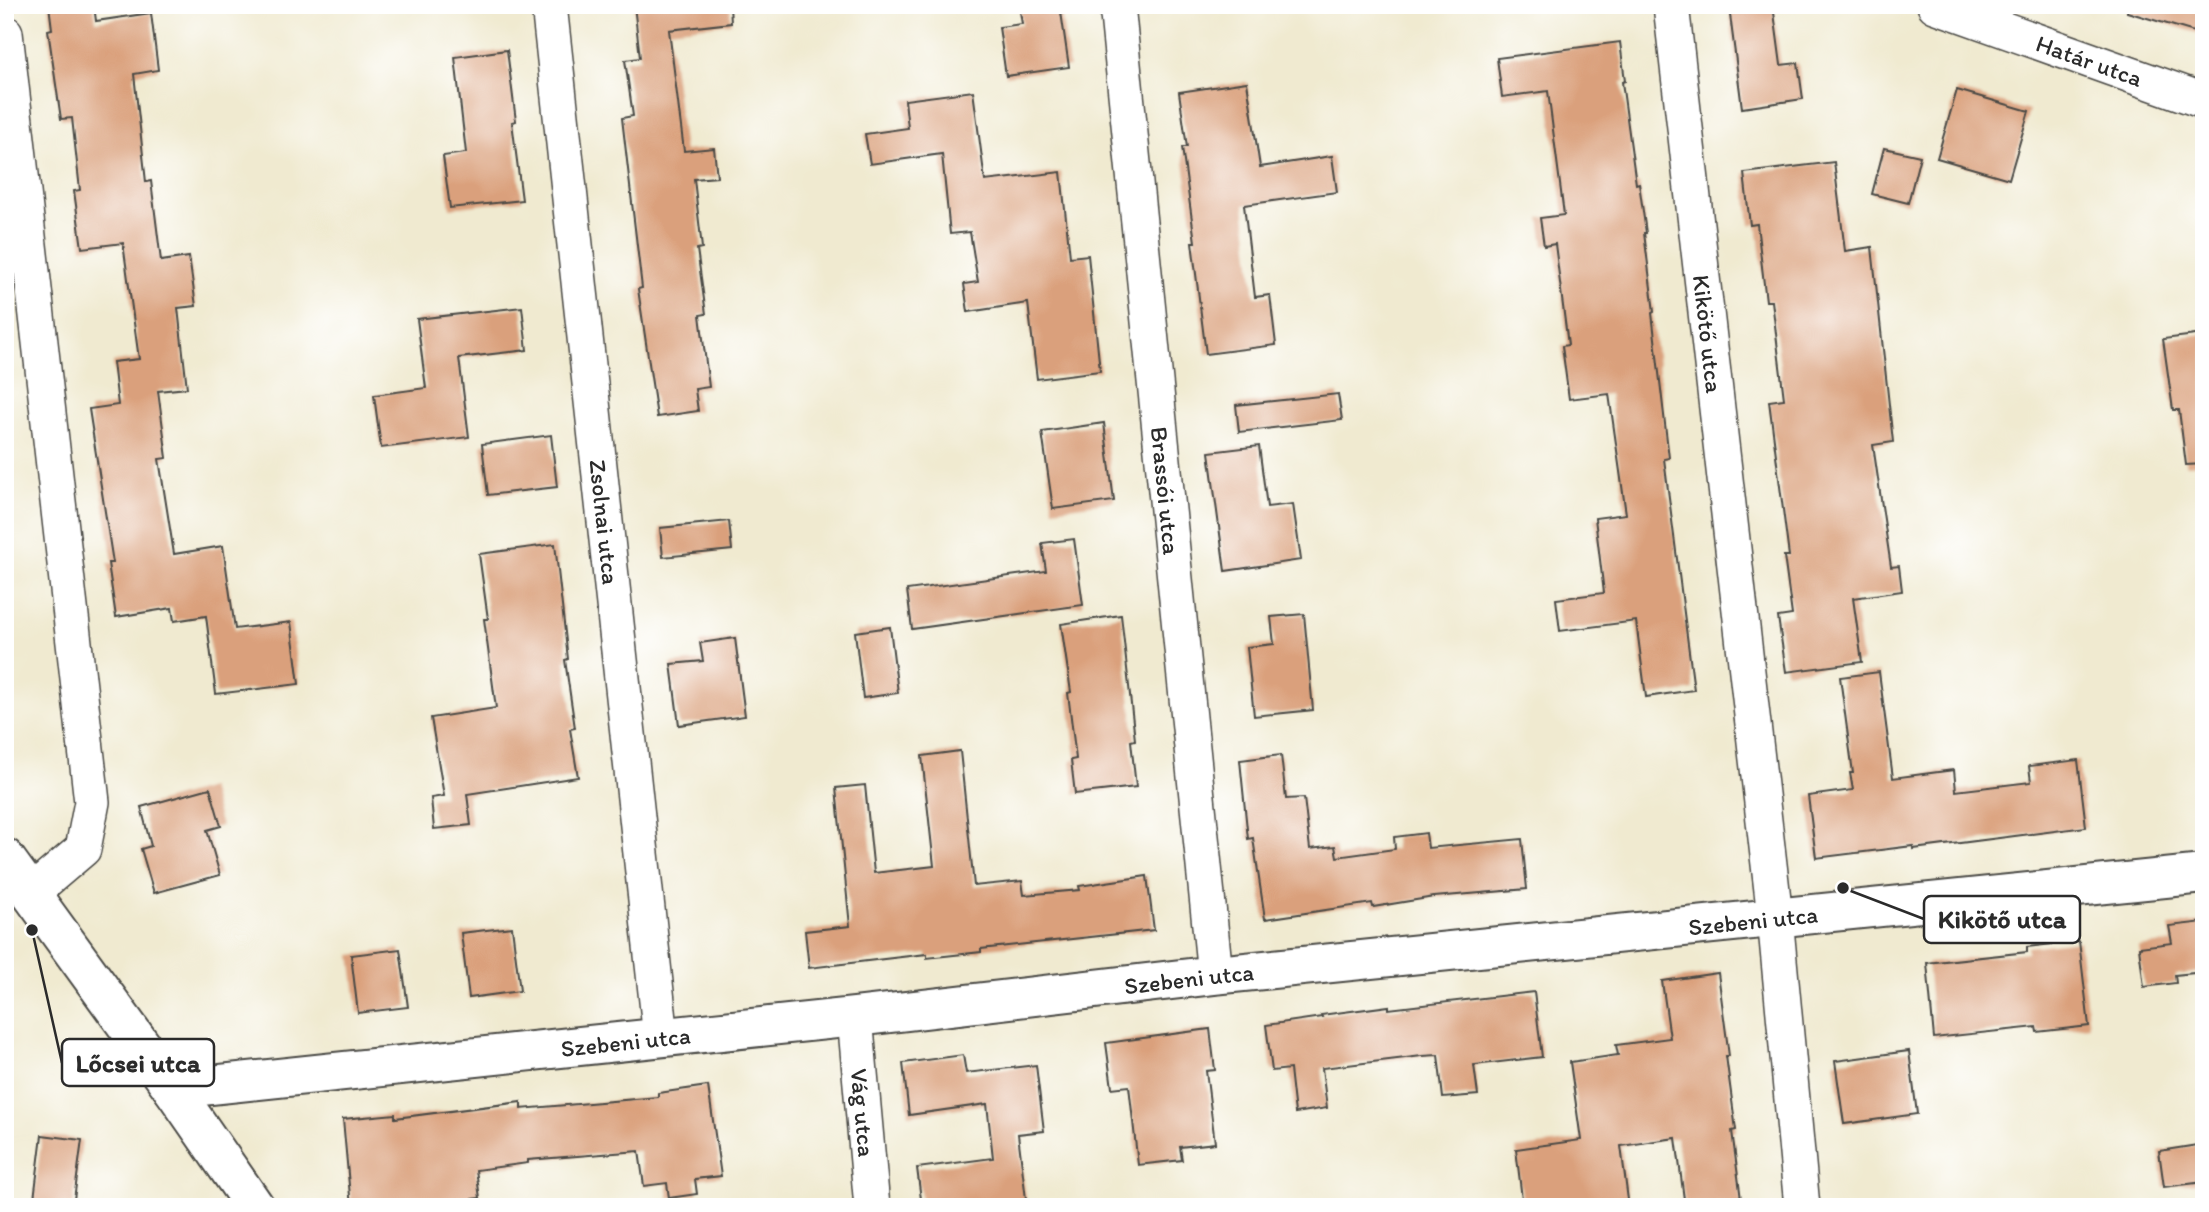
<svg xmlns="http://www.w3.org/2000/svg" width="2209" height="1212" font-family="Itim,sans-serif">
  <style>
    .building { fill: #daa07b }
    .lines { fill: none; stroke-linecap: round; stroke-linejoin: round }
    .minor-casing { stroke: #494844; stroke-width: 38 }
    .tertiary-casing { stroke: #494844; stroke-width: 42 }
    .minor { stroke: #fff; stroke-width: 35 }
    .tertiary { stroke: #fff; stroke-width: 38 }
    .labels { text-anchor: middle; dominant-baseline: central; stroke-width: 6; stroke-linejoin: round; paint-order: stroke }
    .street-label { font-size: 24px; fill: #2b2b2b; stroke: #fff }
    .leader { fill: none; stroke: #2b2b2b; stroke-width: 2.5 }
    .callout-dot { fill: #2b2b2b; stroke: #fff; stroke-width: 2.5 }
    .callout { fill: #fff; stroke: #2b2b2b; stroke-width: 2.5 }
    .callout-label { font-size: 26px; text-anchor: middle; font-weight: bold; fill: #2b2b2b }
  </style>
  <rect width="100%" height="100%" fill="#fff"/>
  <filter id="ink" filterUnits="userSpaceOnUse"><feTurbulence type="fractalNoise" baseFrequency=".0143" numOctaves="2"/><feDisplacementMap in="SourceGraphic" scale="14" xChannelSelector="R" yChannelSelector="G"/><feConvolveMatrix kernelMatrix="1 2 1 2 8 2 1 2 1" color-interpolation-filters="sRGB"/></filter>
  <filter id="wash" filterUnits="userSpaceOnUse"><feTurbulence type="fractalNoise" baseFrequency=".00686" numOctaves="4" result="noise"/><feDisplacementMap in="SourceGraphic" scale="28" xChannelSelector="R" yChannelSelector="G"/><feGaussianBlur stdDeviation="1.57" result="paint"/><feColorMatrix in="noise" values="0 0 0 0 0 0 0 0 0 0 0 0 0 0 0 0 0 1.4 0 .05"/><feComposite in="paint" operator="in"/></filter>
  <g filter="url(#wash)">
    <rect width="100%" height="100%" fill="#f0ead0"/>
    <g id="blocks">
      <g class="building">
        <polygon points="49,5 94,5 96,21 151,13 158,70 134,74 146,182 151,181 161,261 189,257 196,306 178,308 187,388 158,391 167,458 159,459 174,554 223,546 235,629 291,622 299,684 216,694 206,616 174,621 172,608 116,617 108,563 113,563 89,409 118,405 113,362 139,359 123,243 82,248 74,191 80,190 72,118 61,119 48,30 52,29"/>
        <polygon points="634,5 730,5 731,23 669,30 684,151 714,148 717,177 694,179 702,248 697,249 706,314 700,315 709,387 695,389 698,411 657,417 638,289 642,288 622,118 633,116 625,60 640,58"/>
        <polygon points="1019,5 1060,5 1069,67 1006,76 999,27 1022,24"/>
        <polygon points="1744,5 1773,5 1781,65 1798,63 1803,99 1742,108 1729,7"/>
        <polygon points="2128,5 2204,5 2204,35 2127,12"/>
        <polygon points="1620,42 1625,81 1622,82 1636,184 1639,183 1646,233 1644,233 1654,312 1652,313 1669,458 1664,459 1694,690 1646,697 1636,621 1560,631 1556,599 1604,593 1595,518 1626,514 1609,394 1569,399 1562,346 1568,345 1555,244 1544,246 1540,218 1564,215 1548,91 1502,97 1497,58"/>
        <polygon points="507,50 516,121 512,122 522,200 450,208 443,156 466,153 455,57"/>
        <polygon points="1247,82 1260,167 1332,156 1337,192 1244,205 1255,297 1270,295 1276,345 1206,354 1192,242 1195,242 1182,147 1187,147 1179,92"/>
        <polygon points="1957,90 2029,111 2009,179 1937,158"/>
        <polygon points="973,91 985,181 1061,172 1070,257 1088,255 1100,371 1037,379 1028,303 968,312 964,284 978,282 970,232 950,234 942,154 870,164 865,134 908,128 905,100"/>
        <polygon points="1884,148 1920,156 1908,203 1872,194"/>
        <polygon points="1834,162 1845,251 1872,247 1893,442 1873,445 1891,567 1899,566 1902,591 1853,598 1862,662 1786,672 1778,617 1792,615 1784,556 1789,556 1769,401 1784,399 1772,301 1766,301 1757,224 1750,225 1744,173"/>
        <polygon points="522,307 527,350 459,358 469,437 381,448 374,395 426,388 417,319"/>
        <polygon points="2204,334 2204,464 2186,465 2179,410 2173,410 2163,339"/>
        <polygon points="1338,394 1342,420 1239,432 1236,405"/>
        <polygon points="1104,423 1114,501 1053,509 1042,432"/>
        <polygon points="551,435 557,487 488,495 482,444"/>
        <polygon points="1259,446 1267,507 1293,504 1301,560 1225,571 1209,452"/>
        <polygon points="729,521 732,550 663,557 660,528"/>
        <polygon points="1074,539 1083,605 912,629 907,590 1046,571 1042,543"/>
        <polygon points="555,544 568,659 565,660 575,728 570,729 578,777 467,794 471,825 434,829 431,798 444,796 431,718 496,708 484,619 488,619 479,554"/>
        <polygon points="1304,614 1313,710 1254,716 1247,647 1274,644 1271,617"/>
        <polygon points="1121,615 1135,740 1131,741 1136,787 1075,794 1071,760 1076,759 1068,693 1071,692 1061,624"/>
        <polygon points="890,627 898,693 863,698 855,632"/>
        <polygon points="735,638 745,716 679,725 671,664 703,661 700,643"/>
        <polygon points="1879,672 1893,778 1954,770 1956,791 2031,782 2029,766 2078,760 2086,827 1913,849 1913,846 1816,858 1808,796 1853,790 1850,773 1853,773 1840,677"/>
        <polygon points="960,751 974,886 1022,881 1024,895 1080,890 1079,886 1147,876 1154,930 981,949 981,952 927,958 927,954 809,968 805,931 850,926 836,788 865,785 874,873 934,866 922,756"/>
        <polygon points="1281,755 1286,799 1304,798 1310,849 1335,846 1337,857 1395,849 1394,837 1426,833 1428,848 1522,839 1527,889 1434,897 1373,907 1372,903 1265,919 1253,838 1248,839 1240,760"/>
        <polygon points="210,788 221,826 207,830 220,875 154,893 141,849 151,846 141,807"/>
        <polygon points="2204,922 2204,972 2175,975 2176,983 2144,987 2139,947 2172,943 2169,926"/>
        <polygon points="512,927 520,991 469,998 461,933"/>
        <polygon points="2079,941 2089,1026 2037,1032 2036,1027 1934,1038 1927,963 2027,952 2027,947"/>
        <polygon points="400,949 408,1007 358,1013 351,955"/>
        <polygon points="1718,973 1729,1056 1726,1056 1736,1130 1732,1131 1742,1207 1685,1207 1676,1138 1621,1146 1628,1200 1575,1207 1523,1207 1516,1149 1581,1140 1570,1062 1618,1055 1616,1045 1670,1038 1662,981"/>
        <polygon points="1534,992 1542,1057 1474,1065 1478,1095 1443,1098 1438,1055 1422,1056 1322,1068 1327,1108 1295,1113 1290,1069 1272,1071 1266,1025 1322,1017 1321,1015 1389,1006 1389,1009"/>
        <polygon points="1210,1029 1215,1070 1206,1071 1215,1143 1180,1147 1182,1160 1138,1165 1129,1086 1112,1088 1106,1043"/>
        <polygon points="1909,1051 1917,1114 1844,1124 1835,1061"/>
        <polygon points="963,1055 966,1073 1036,1065 1044,1131 1018,1134 1027,1207 922,1207 917,1168 993,1158 987,1104 909,1115 903,1063"/>
        <polygon points="708,1086 721,1176 695,1179 697,1194 669,1198 667,1183 644,1186 639,1151 528,1160 528,1163 476,1170 480,1198 404,1207 351,1207 343,1119 395,1114 395,1118 521,1102 521,1109 658,1097 658,1093"/>
        <polygon points="42,1135 82,1140 73,1207 33,1207"/>
        <polygon points="2204,1144 2204,1182 2164,1187 2159,1151"/>
      </g>
    </g>
  </g>
  <g filter="url(#ink)">
    <use href="#blocks" fill-opacity="0" stroke="#494844" stroke-width="2"/>
    <g class="lines">
      <defs>
        <g id="minor">
          <path id="s1" d="M549 5 661 1038"/>
          <path id="s2" d="M1117 5 1215 975"/>
          <path id="s3" d="M1671 5 1775 917 1802 1207"/>
          <path id="s4" d="M1935 5 2204 101"/>
          <polyline points="5,33 92,802 83,849 30,894"/>
          <path id="s5" d="M855 1017 872 1207"/>
        </g>
        <g id="tertiary">
          <polyline points="5,858 173,1089 255,1207"/>
          <path id="s6" d="M173 1089 855 1017 1215 975 2204 874"/>
        </g>
      </defs>
      <use href="#minor" class="minor-casing"/>
      <use href="#tertiary" class="tertiary-casing"/>
      <use href="#minor" class="minor"/>
      <use href="#tertiary" class="tertiary"/>
    </g>
  </g>
  <g class="labels">
    <g class="street-label">
      <text stroke="none"><textPath href="#s4" startOffset="164">Határ utca</textPath></text>
      <text stroke="none"><textPath href="#s3" startOffset="331">Kikötő utca</textPath></text>
      <text stroke="none"><textPath href="#s2" startOffset="488">Brassói utca</textPath></text>
      <text stroke="none"><textPath href="#s1" startOffset="520">Zsolnai utca</textPath></text>
      <text stroke="none"><textPath href="#s6" startOffset="1589">Szebeni utca</textPath></text>
      <text stroke="none"><textPath href="#s6" startOffset="1022">Szebeni utca</textPath></text>
      <text stroke="none"><textPath href="#s6" startOffset="455">Szebeni utca</textPath></text>
      <text stroke="none"><textPath href="#s5" startOffset="96">Vág utca</textPath></text>
    </g>
  </g>
  <path class="leader" d="M1843 888L1924 919M32 930L62 1063"/>
  <g class="callout-dot">
    <circle cx="1843" cy="888" r="7"/>
    <circle cx="32" cy="930" r="7"/>
  </g>
  <g class="callout">
    <rect x="1924" y="896" width="156" height="47" rx="7"/>
    <rect x="62" y="1039" width="152" height="47" rx="7"/>
  </g>
  <g class="callout-label">
    <text x="2002" y="928">Kikötő utca</text>
    <text x="138" y="1072">Lőcsei utca</text>
  </g>
  <rect width="2209" height="1212" fill="none" stroke="#fff" stroke-width="28"/>
</svg>
